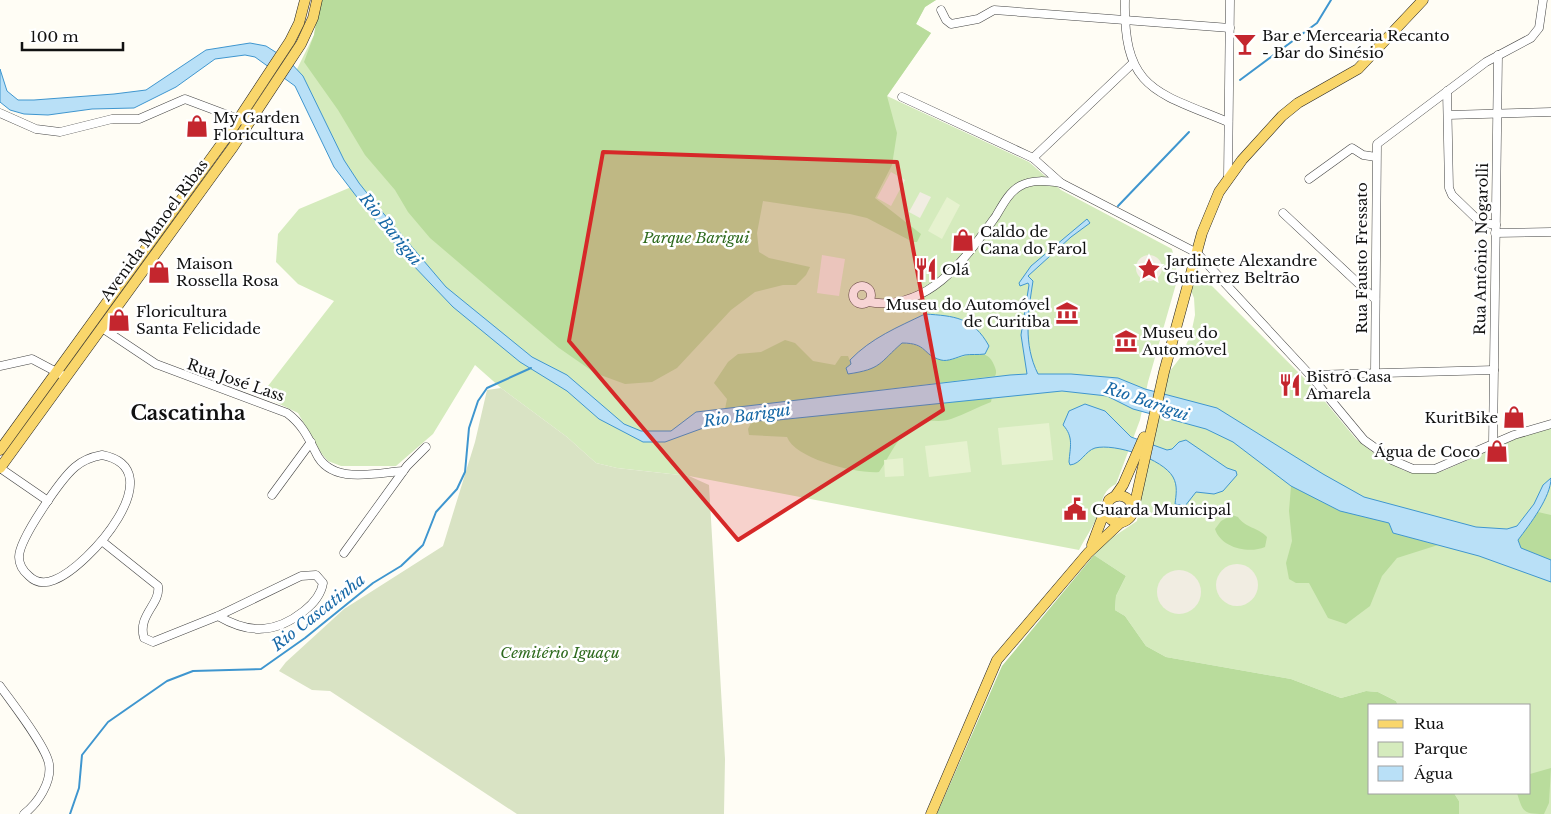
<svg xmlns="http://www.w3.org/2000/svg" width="1551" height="814" font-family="'Libre Baskerville',serif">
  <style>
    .green { fill: #d5ebbd }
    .forest { fill: #b9dc9c }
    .cemetery { fill: #d9e3c4 }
    .pitch { fill: #e6f2cf }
    .plaza { fill: #f1ede2 }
    .water { fill: #b9e0f7; stroke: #3f96cf }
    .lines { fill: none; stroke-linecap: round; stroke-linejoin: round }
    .stream { stroke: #3f96cf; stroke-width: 2 }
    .minor-casing { stroke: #444; stroke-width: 9 }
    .major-casing { stroke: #222; stroke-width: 11 }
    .minor { stroke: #fff; stroke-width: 8 }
    .major { stroke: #f9d66b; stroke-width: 10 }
    .marked { fill: #d62828; fill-opacity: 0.2; stroke: #d62828; stroke-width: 4; stroke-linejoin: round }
    .labels { text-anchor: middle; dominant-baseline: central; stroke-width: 5; stroke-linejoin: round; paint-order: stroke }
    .poi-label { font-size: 15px; fill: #111; stroke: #fff; text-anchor: start }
    .street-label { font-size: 15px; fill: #111; stroke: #fff }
    .park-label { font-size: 15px; font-style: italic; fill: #2f6b1f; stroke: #fff }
    .water-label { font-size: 16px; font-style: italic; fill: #1768a6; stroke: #fff }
    .district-label { font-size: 20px; font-weight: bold; fill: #111; stroke: #fff }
  </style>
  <rect width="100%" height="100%" fill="#fffdf5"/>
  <g class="green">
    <path d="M320 0H936L925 7 916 24 931 33 887 96 1029 162 1061 190 1172 249 1178 277 1148 382 1140 420 1116 484C1103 490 1102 501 1098 514 1094 526 1085 538 1079 550L689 476 617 468 596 463 567 437 501 388 475 365 433 434 396 466H341L328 461 321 453 298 413 261 395 334 301 298 284 276 262 278 234 299 209 356 185 294 75 314 35Z"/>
    <polygon points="1200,274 1312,386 1356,439 1383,460 1405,471 1422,473 1443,471 1526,434 1551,428 1551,814 1459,814 1459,801 1454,793 1530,793 1530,705 1398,705 1396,701 1378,692 1366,691 1341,698 1291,679 1166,657 1146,646 1125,616 1115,610 1116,596 1126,576 1094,555 1107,541 1137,521 1144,476 1166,376 1180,358 1191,334 1195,315 1194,298 1189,286"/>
  </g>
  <g class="forest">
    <polygon points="320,0 936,0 925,7 916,24 931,33 887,96 897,133 892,165 875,198 921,234 917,242 913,242 867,218 850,214 763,201 757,233 759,252 769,258 810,267 806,275 796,285 783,285 755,292 731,310 677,368 652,382 625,384 595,373 559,348 430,238 408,212 395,190 365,155 338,110 304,62 314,35"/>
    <path d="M785 340 795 343 813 361 835 365 841 356H848L851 364 848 374C880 370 880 362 902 343 930 343 923 358 943 360 959 362 985 342 994 365 996 370 997 372 995 376L725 409 727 399 714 383 728 362 738 354 761 352Z"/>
    <path d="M992 397 991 402C978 407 965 414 951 419 932 425 926 413 905 433 894 444 888 459 879 472 857 474 795 459 787 437L749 435 748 429 752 421Z"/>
    <polygon points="1291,486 1389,523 1393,533 1438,545 1397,558 1382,576 1370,606 1346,624 1328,618 1309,583 1296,583 1289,579 1286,563 1292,541 1289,511"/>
    <polygon points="1538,512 1551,515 1551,560 1521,548 1518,540"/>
    <path d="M1232 515 1238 517C1245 528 1258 527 1267 537L1265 547C1249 554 1221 548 1215 529L1221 521Z"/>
    <polygon points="1094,555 1126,576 1116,596 1115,610 1125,616 1146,646 1166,657 1291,679 1341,698 1366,691 1378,692 1396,701 1398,705 1370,705 1370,793 1454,793 1459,801 1459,814 937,814 1002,666"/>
    <path d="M1551 768 1549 803 1544 814C1523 814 1523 812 1517 793H1530V774Z"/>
  </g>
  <polygon class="cemetery" points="501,388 567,437 596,463 617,468 689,476 709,485 725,759 724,814 517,814 330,691 312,690 279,671 286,662 344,609 443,546 475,442 487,390"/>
  <g class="pitch">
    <polygon points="947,197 960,205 942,239 928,231"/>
    <polygon points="1049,423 1053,460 1002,465 998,428"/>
    <polygon points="967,441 971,472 929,477 925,446"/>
    <polygon points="903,458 904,476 885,477 884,460"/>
  </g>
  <g class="plaza">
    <polygon points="891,172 905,180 891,206 877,198"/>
    <polygon points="920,192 931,197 920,218 909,212"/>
    <polygon points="822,255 845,259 839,296 817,293"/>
    <circle cx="1149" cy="268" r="13"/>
    <circle cx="1237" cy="585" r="21"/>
    <circle cx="1179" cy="592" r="22"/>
  </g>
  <g class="water">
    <path d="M250 43 266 46 288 60 303 76 344 160 359 183 378 207 446 287 532 357 567 375 624 424 641 431H671L696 412 1010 375 1027 374 1021 335 1029 285 1028 283 1020 286 1019 283 1031 266 1087 219 1090 223 1071 237 1028 276 1033 281C1028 313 1023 344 1038 374H1071L1118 378 1145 389 1217 408 1323 474 1364 497 1476 527 1507 529 1517 526 1534 504 1543 485 1551 478C1551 497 1530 524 1518 540L1521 548 1551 560V582L1479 556 1393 533 1389 523 1340 511 1291 486 1233 442 1206 429 1133 409 1107 396 1062 391 778 420 729 422 706 427 665 442H643L599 419 567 391 520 362 453 307 410 262 363 205 334 167 295 86 255 57 245 55 215 59 176 87 134 108 92 109 48 115 24 114 10 110 0 102V69L7 91 18 100H34L114 94 146 90 206 50Z"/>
    <path d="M925 314C954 316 973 317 989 346L985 354C978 355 971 354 965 355 957 357 948 362 941 360 922 355 928 343 902 343 879 363 882 369 848 374L846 368 851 364 850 360C871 338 898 327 925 314Z"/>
    <path d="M1085 404 1105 411 1131 437 1167 450 1172 449 1179 442 1186 440 1227 468 1236 471 1237 475 1223 491 1214 494 1196 492 1185 506 1175 504C1176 495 1178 486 1173 477 1163 459 1115 443 1095 448 1085 451 1081 464 1070 465L1069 462C1070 447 1074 437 1063 425L1069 411Z"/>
  </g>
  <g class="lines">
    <g class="stream">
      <polyline points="1240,80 1317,23 1331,0"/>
      <polyline points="1118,206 1189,132"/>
      <polyline points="70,814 79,788 82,755 108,722 167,681 193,671 261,669 305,638 373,583 401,566 423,545 436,512 457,489 465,472 469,428 478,401 487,388 531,368"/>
    </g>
    <defs>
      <g id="minor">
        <path d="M1125 0C1123 90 1156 92 1228 122"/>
        <polyline points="941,10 946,20 951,24 978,19 994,10 1230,28"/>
        <polyline points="1447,91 1449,188 1452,195 1480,222 1496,225"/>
        <polyline points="902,97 1033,158 1061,183 1197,253 1310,375 1364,440 1392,460 1413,469 1435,469 1514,435 1551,424"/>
        <polyline points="0,113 36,129 60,132 112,119 139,119 185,99 249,123"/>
        <polyline points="1448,115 1551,112"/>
        <polyline points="1033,158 1133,63"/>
        <polyline points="1228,178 1230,0"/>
        <polyline points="1309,179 1352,148 1363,155 1376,157"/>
        <polyline points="1283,213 1375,299"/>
        <polyline points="1495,233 1551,232"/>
        <circle cx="862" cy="295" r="9"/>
        <path d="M868 302C929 312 965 259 996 216 1002 206 1009 192 1020 186 1032 179 1048 181 1061 183"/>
        <path d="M102 328 156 364 287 413C302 424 308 437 316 453 331 485 374 473 403 471"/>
        <polyline points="0,366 32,359 66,377"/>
        <polyline points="1375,373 1377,144 1486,62 1531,38 1539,28 1543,0"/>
        <polyline points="1310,375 1494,370"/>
        <polyline points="1493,444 1498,55"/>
        <path d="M102 455C174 469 89 567 54 580 44 584 36 583 29 576 23 571 19 565 19 557 19 539 61 479 75 467 83 460 91 457 102 455Z"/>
        <polyline points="0,468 48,501"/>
        <polyline points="272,495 311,442"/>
        <path d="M103 542 158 586C161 604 137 615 144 638L153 642 218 616 301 576 316 575 323 583C321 595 313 604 304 611 275 634 249 634 218 616"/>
        <polyline points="344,553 407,466 426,447"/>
        <path d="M0 686C12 703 46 746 49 764 52 782 38 803 24 814"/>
      </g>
      <g id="major">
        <polyline points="0,450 228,135 290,41 299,23 305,0"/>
        <polyline points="0,468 233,147 301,44 313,18 317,0"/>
        <polyline points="1116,495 1123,485 1144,437"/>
        <path d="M1106 512C1111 526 1127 526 1133 512L1164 372 1202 233 1219 192 1242 160 1282 116 1298 103 1358 69 1423 0"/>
        <path d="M1092 545 1109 500C1119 492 1130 496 1133 508"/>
        <polyline points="931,814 997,660 1088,553 1120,523"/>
      </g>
    </defs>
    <use href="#minor" class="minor-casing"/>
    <use href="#major" class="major-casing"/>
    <use href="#minor" class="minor"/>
    <use href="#major" class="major"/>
  </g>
  <path class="marked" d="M603 152 897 162 943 410 738 540 569 341Z"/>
  <defs>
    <symbol id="bar-bare" viewBox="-9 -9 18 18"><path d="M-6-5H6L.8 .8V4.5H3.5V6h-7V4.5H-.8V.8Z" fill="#c4262e" stroke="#fff" stroke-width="2.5" paint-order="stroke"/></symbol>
    <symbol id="shop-bare" viewBox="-9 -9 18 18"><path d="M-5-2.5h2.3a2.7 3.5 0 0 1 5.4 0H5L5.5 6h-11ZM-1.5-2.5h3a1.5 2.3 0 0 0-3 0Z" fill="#c4262e" stroke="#fff" stroke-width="2.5" paint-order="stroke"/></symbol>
    <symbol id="restaurant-bare" viewBox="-9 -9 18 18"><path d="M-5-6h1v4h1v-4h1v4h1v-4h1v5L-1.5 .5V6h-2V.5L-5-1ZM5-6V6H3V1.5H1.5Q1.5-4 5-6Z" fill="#c4262e" stroke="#fff" stroke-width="2.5" paint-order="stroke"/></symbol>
    <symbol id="sight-bare" viewBox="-9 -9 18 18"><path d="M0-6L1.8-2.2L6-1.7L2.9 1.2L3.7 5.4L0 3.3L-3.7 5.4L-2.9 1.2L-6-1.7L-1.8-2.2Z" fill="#c4262e" stroke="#fff" stroke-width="2.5" paint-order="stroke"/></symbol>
    <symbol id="museum-bare" viewBox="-9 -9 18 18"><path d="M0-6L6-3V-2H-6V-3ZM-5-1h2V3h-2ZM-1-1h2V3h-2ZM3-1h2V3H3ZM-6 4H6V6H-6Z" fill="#c4262e" stroke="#fff" stroke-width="2.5" paint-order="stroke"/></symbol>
    <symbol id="civic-bare" viewBox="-9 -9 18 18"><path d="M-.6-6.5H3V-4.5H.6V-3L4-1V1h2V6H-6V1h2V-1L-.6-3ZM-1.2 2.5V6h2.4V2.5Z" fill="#c4262e" stroke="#fff" stroke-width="2.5" paint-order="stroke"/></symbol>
  </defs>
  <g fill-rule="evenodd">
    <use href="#bar-bare" x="1229" y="28" width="32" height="32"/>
    <use href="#shop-bare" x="181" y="110" width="32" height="32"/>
    <use href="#shop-bare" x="947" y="224" width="32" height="32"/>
    <use href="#restaurant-bare" x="910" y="253" width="32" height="32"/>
    <use href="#sight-bare" x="1133" y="253" width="32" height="32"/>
    <use href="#shop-bare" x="143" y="256" width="32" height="32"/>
    <use href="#museum-bare" x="1051" y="297" width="32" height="32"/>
    <use href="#shop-bare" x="103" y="304" width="32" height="32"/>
    <use href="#museum-bare" x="1110" y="325" width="32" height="32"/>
    <use href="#restaurant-bare" x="1274" y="369" width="32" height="32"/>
    <use href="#shop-bare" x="1498" y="401" width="32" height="32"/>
    <use href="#shop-bare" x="1481" y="435" width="32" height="32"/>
    <use href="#civic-bare" x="1059" y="493" width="32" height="32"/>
  </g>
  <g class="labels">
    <g class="poi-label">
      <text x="1262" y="35">Bar e Mercearia Recanto<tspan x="1262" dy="17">- Bar do Sinésio</tspan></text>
      <text x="213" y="117">My Garden<tspan x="213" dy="17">Floricultura</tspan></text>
      <text x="980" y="231">Caldo de<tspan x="980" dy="17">Cana do Farol</tspan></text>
      <text x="1166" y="260">Jardinete Alexandre<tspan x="1166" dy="17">Gutierrez Beltrão</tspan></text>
      <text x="176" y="263">Maison<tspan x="176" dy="17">Rossella Rosa</tspan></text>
      <text x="942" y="269">Olá</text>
      <text x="1050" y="304" text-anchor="end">Museu do Automóvel<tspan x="1050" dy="17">de Curitiba</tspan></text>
      <text x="136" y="311">Floricultura<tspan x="136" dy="17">Santa Felicidade</tspan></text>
      <text x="1142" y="332">Museu do<tspan x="1142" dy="17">Automóvel</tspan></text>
      <text x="1306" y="376">Bistrô Casa<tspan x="1306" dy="17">Amarela</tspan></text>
      <text x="1498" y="417" text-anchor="end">KuritBike</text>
      <text x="1480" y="451" text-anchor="end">Água de Coco</text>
      <text x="1092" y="509">Guarda Municipal</text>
    </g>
    <g class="street-label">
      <text transform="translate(154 230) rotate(-54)">Avenida Manoel Ribas</text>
      <text transform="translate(1481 249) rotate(-89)">Rua Antônio Nogarolli</text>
      <text transform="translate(1361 258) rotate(-90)">Rua Fausto Fressato</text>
      <text transform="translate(236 380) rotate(19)">Rua José Lass</text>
    </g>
    <g class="park-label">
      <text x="696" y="237">Parque Barigui</text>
      <text x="560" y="652">Cemitério Iguaçu</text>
    </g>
    <g class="water-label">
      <text transform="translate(391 229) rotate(51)">Rio Barigui</text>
      <text transform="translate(1147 401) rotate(19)">Rio Barigui</text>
      <text transform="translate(747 415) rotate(-8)">Rio Barigui</text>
      <text transform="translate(318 612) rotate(-38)">Rio Cascatinha</text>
    </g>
    <g class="district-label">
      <text x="188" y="413">Cascatinha</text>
    </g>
  </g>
  <rect x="1368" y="704" width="162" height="90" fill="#ffffff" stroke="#a0a0a0"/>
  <rect x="1378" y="720" width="25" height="8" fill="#f9d66b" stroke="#a0a0a0"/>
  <text x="1414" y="729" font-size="15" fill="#111111">Rua</text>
  <rect x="1378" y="742" width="25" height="15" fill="#d5ebbd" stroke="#a0a0a0"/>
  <text x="1414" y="754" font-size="15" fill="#111111">Parque</text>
  <rect x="1378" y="766" width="25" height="15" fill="#b9e0f7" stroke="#a0a0a0"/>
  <text x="1414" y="779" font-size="15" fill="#111111">Água</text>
  <path d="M22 42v8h101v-8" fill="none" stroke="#111111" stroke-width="2.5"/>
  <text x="30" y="42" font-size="15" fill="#111111" stroke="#ffffff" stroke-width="4" paint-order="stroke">100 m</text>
</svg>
